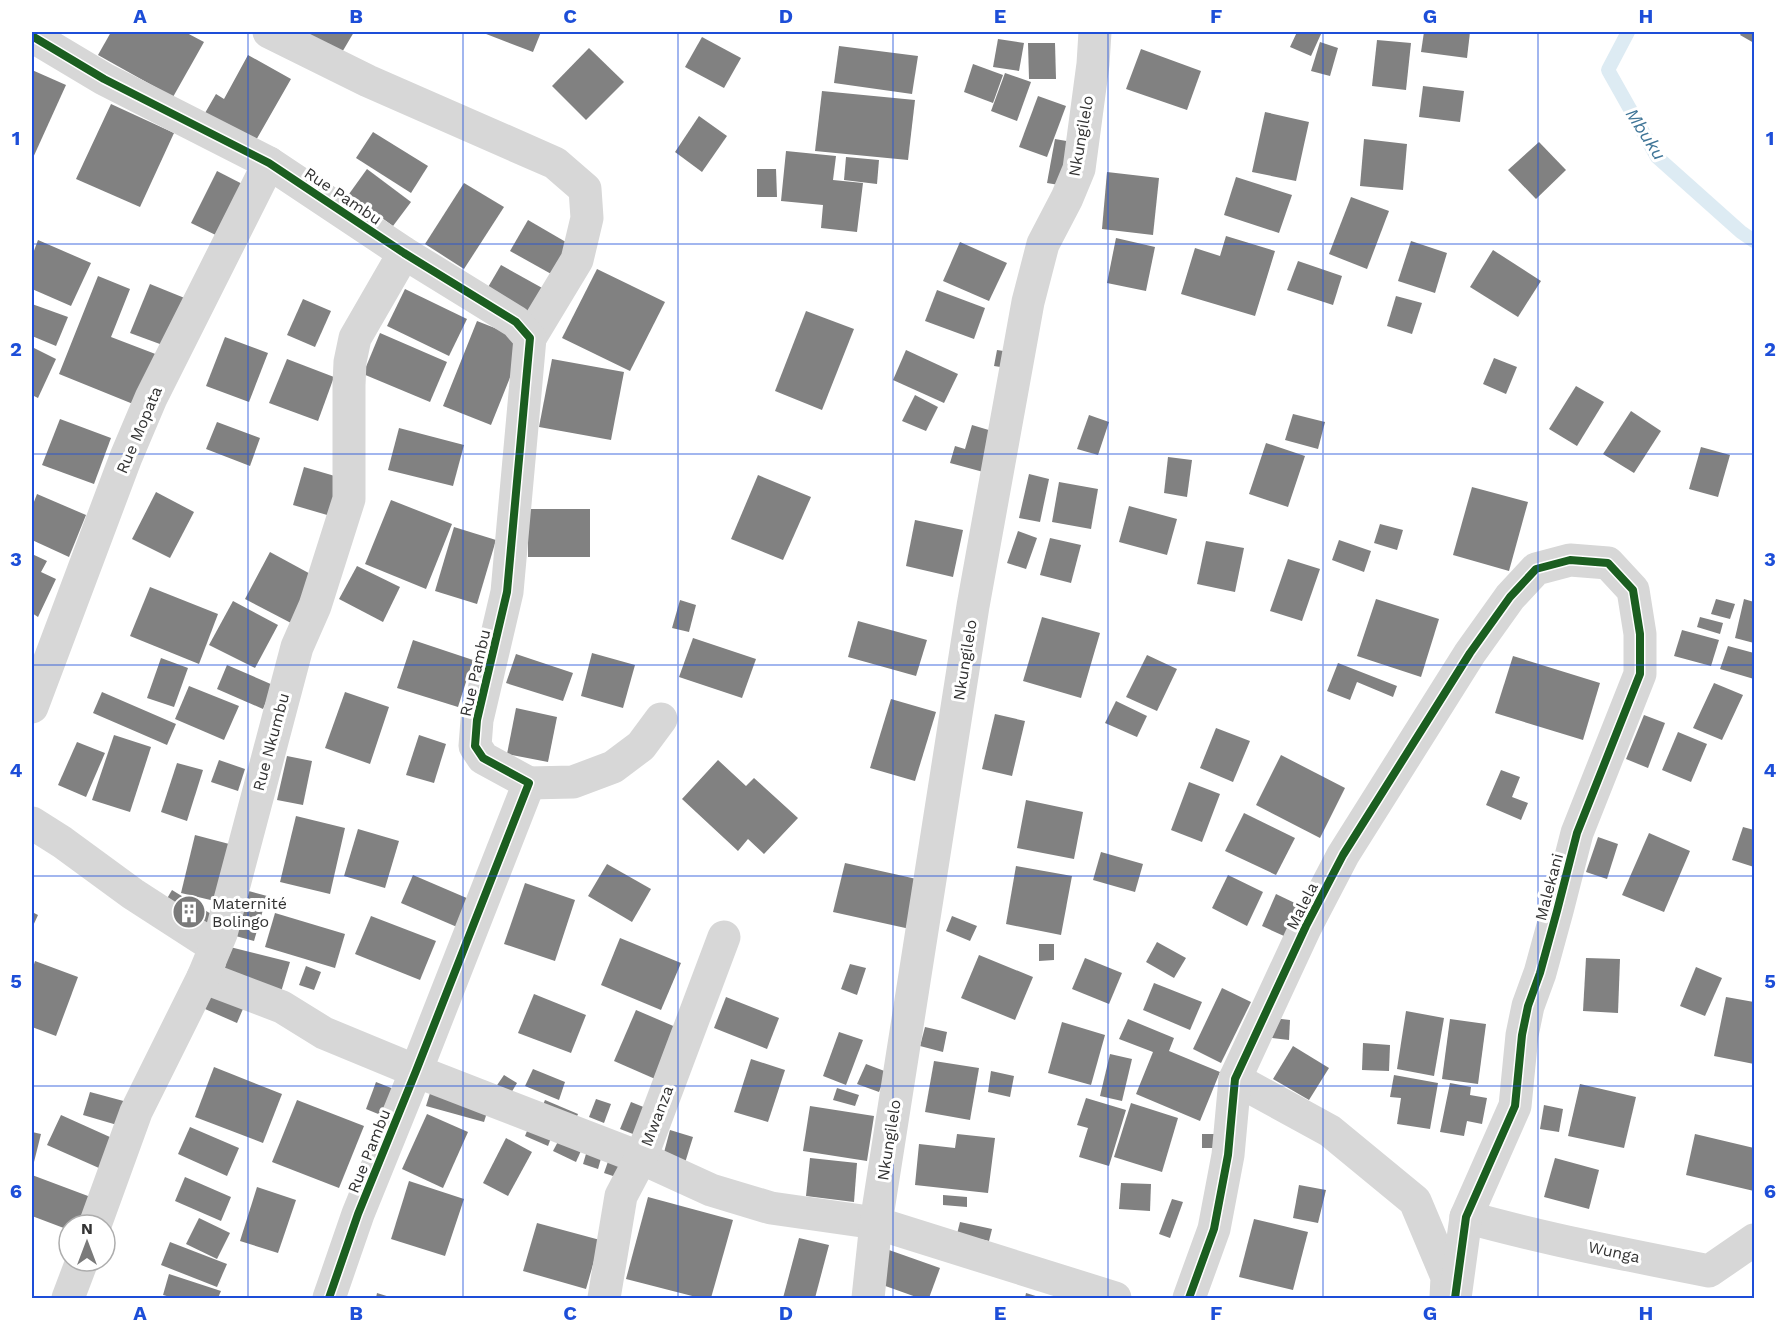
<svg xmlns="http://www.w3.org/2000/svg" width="1786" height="1330" font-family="'Work Sans',sans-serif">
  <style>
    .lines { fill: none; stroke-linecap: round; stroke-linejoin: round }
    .stream { stroke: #ddebf3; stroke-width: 14 }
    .building { fill: #818181 }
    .street { stroke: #d7d7d7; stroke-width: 33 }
    .cycleway-casing { stroke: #fff; stroke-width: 11 }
    .cycleway { stroke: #1b5e20; stroke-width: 8 }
    .grid { fill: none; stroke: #1d4ed8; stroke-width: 1.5; stroke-opacity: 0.55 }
    .labels { text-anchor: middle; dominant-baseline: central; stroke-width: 6; stroke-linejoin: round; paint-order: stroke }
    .street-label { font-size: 16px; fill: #333; stroke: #fff }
    .poi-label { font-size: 16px; fill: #333; stroke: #fff; text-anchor: start }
    .water-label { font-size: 18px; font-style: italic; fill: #3f7597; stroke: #fff }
    .neatline { fill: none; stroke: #1d4ed8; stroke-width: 2 }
    .grid-label { font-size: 20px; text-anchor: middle; font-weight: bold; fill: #1d4ed8 }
  </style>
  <rect width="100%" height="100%" fill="#fff"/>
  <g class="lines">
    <polyline class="stream" points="1628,32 1608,70 1657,157 1741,232 1754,241"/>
  </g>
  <g class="building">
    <polygon points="111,32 185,32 204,42 173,97 98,55"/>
    <polygon points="304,32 354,32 341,54"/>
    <polygon points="481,32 541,32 533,52"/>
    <polygon points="1297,32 1314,32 1321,34 1311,56 1290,47"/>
    <polygon points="1424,32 1470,32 1467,58 1421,52"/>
    <polygon points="1742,32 1754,32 1754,43 1740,35"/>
    <polygon points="702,37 741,58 724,88 685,67"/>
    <polygon points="998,39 1024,43 1019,71 993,67"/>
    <polygon points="1377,40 1411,43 1406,90 1372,86"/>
    <polygon points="1320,42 1338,48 1330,76 1311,71"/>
    <polygon points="1028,43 1055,43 1056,79 1029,79"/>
    <polygon points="839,46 918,56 912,94 834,83"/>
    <polygon points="589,48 624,82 586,120 552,86"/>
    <polygon points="1141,49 1201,71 1187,110 1126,89"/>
    <polygon points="248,55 291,79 255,142 205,113 216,94 224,99"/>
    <polygon points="973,64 1003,75 993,103 964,92"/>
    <polygon points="32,70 66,85 32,160"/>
    <polygon points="1005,73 1031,82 1017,121 991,111"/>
    <polygon points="1423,86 1464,91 1460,122 1419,117"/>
    <polygon points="822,91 915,100 908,160 815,151"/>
    <polygon points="1038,96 1066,106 1047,157 1019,147"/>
    <polygon points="111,104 174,133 140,207 76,179"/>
    <polygon points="1265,112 1309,122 1296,181 1252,172"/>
    <polygon points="699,116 727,136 702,172 675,152"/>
    <polygon points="373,132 428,166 411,193 356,158"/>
    <polygon points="1055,139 1078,143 1071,187 1047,183"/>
    <polygon points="1364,139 1407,144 1403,190 1360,186"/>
    <polygon points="1539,142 1566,170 1536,199 1508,170"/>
    <polygon points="786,151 836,156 833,180 863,183 857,232 821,228 823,205 781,201"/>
    <polygon points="846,157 879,160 877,184 844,180"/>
    <polygon points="367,169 411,202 393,226 349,194"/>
    <polygon points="757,169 776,169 777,197 757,197"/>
    <polygon points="217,171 254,190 228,241 191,223"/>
    <polygon points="1107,172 1159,178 1153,235 1102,229"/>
    <polygon points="1236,177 1292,195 1279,233 1224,215"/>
    <polygon points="464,183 504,207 464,269 425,244"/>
    <polygon points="1351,197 1389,211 1367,269 1329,254"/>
    <polygon points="528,220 571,245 553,275 510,251"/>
    <polygon points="1226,236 1275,251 1255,316 1181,294 1195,248 1220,256"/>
    <polygon points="1116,238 1155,247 1146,291 1107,283"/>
    <polygon points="38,240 91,263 71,306 32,289 32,256"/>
    <polygon points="1411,241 1447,253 1435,293 1398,281"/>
    <polygon points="960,242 1007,263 989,301 943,281"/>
    <polygon points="1493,250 1541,281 1518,317 1470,287"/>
    <polygon points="1298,261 1342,276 1333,305 1287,290"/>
    <polygon points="501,265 544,289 526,318 484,294"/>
    <polygon points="597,269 665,302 630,371 562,338"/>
    <polygon points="98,276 130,289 111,337 158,355 138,406 59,374"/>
    <polygon points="150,284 187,299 168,347 130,333"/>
    <polygon points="405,289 467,319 449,356 387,326"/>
    <polygon points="937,290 985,308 974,339 925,321"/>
    <polygon points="1396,296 1422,303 1412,334 1387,326"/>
    <polygon points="303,299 331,311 315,347 287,335"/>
    <polygon points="32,304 68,317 56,346 32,336"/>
    <polygon points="806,311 854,329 822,410 775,391"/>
    <polygon points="477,321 525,340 491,425 443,406"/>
    <polygon points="380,333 447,362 430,402 363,374"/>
    <polygon points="225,337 268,353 249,402 206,386"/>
    <polygon points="32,347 56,359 38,398 32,395"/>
    <polygon points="906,350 958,374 944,403 893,380"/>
    <polygon points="997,350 1010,352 1007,368 994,366"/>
    <polygon points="1494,358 1517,367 1506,394 1483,384"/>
    <polygon points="287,359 334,377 318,421 269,403"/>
    <polygon points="552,359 624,372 611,440 539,427"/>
    <polygon points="1576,386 1604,402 1577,446 1549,429"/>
    <polygon points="915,395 938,407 926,431 902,421"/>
    <polygon points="1631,411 1661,431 1634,473 1603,454"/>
    <polygon points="1293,414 1325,422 1318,449 1285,440"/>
    <polygon points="1089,415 1109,422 1098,455 1077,449"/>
    <polygon points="60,419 111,438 94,484 42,465"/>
    <polygon points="217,422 260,438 250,466 206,449"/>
    <polygon points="972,425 992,431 987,473 950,463 955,446 965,449"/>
    <polygon points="399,428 464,445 453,486 388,470"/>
    <polygon points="1266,443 1305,456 1288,507 1249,494"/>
    <polygon points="1701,447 1730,455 1718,497 1689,489"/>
    <polygon points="1168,457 1192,460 1187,497 1164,493"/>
    <polygon points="304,467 345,479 334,517 293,505"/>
    <polygon points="1029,474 1049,479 1040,522 1019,518"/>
    <polygon points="758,475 811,497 783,560 731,539"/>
    <polygon points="1059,482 1098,489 1091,529 1052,522"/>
    <polygon points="1472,487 1528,502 1509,571 1453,555"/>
    <polygon points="156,492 194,512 170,558 132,539"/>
    <polygon points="37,494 86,515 69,557 32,540 32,507"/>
    <polygon points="391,500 452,524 426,589 365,564"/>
    <polygon points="1129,506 1177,519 1167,555 1119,542"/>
    <rect x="528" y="509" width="62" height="48"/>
    <polygon points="915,520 963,530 953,577 906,566"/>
    <polygon points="1380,524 1403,530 1397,550 1374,543"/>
    <polygon points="454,527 496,540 477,604 435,591"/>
    <polygon points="1018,531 1037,538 1026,569 1007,563"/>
    <polygon points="1050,538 1081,545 1071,583 1040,575"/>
    <polygon points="1339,540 1371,551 1364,572 1332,560"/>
    <polygon points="1206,541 1244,548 1235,592 1197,584"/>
    <polygon points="270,552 316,577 291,623 245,599"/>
    <polygon points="32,554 47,561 41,572 56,579 38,617 32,613"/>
    <polygon points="1288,559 1320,569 1302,621 1270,611"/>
    <polygon points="357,566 400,587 383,622 339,599"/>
    <polygon points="150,587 218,614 199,664 130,636"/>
    <polygon points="1376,599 1439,619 1421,677 1357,656"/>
    <polygon points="1716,599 1735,604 1730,619 1711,614"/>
    <polygon points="1744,599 1754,602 1754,643 1735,638"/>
    <polygon points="680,600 696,605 689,632 672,628"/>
    <polygon points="233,601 278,625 255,668 209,645"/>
    <polygon points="1042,617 1100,633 1081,698 1023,681"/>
    <polygon points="1700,617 1723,623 1720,634 1697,627"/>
    <polygon points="858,621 927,640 916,676 848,657"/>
    <polygon points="1682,630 1719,640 1711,666 1674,656"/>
    <polygon points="693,638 756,659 742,698 679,677"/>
    <polygon points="413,640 473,660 458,707 397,688"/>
    <polygon points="1728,646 1754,653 1754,679 1720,669"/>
    <polygon points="592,653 635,665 623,708 581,696"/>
    <polygon points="516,654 573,673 563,701 506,683"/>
    <polygon points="1147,655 1177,669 1157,711 1126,697"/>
    <polygon points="1513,656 1600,683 1583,740 1495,713"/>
    <polygon points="161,658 188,668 174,707 147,698"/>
    <polygon points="1338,663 1397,686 1393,697 1357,682 1350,700 1327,691"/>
    <polygon points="227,665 273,685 263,709 217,689"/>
    <polygon points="1714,683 1743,695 1722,740 1693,728"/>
    <polygon points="189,686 239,706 224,740 175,719"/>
    <polygon points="102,692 176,724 167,745 93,713"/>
    <polygon points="345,692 389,707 370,764 325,748"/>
    <polygon points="891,699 936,712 915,781 870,768"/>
    <polygon points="1116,701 1147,716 1137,737 1105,723"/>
    <polygon points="516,708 557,717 548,762 507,754"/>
    <polygon points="995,714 1025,721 1012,776 982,769"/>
    <polygon points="1644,715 1665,723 1648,768 1626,759"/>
    <polygon points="1216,728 1250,741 1233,782 1200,768"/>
    <polygon points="1678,732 1707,744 1691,782 1662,770"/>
    <polygon points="114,735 151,747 130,812 92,800"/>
    <polygon points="419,735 446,744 434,783 406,775"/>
    <polygon points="77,742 105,753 86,797 58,785"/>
    <polygon points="1281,755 1345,788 1320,838 1256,805"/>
    <polygon points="287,756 312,761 303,805 277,800"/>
    <polygon points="219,760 245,769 238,791 211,782"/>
    <polygon points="718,760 746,786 754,778 798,818 764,854 748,839 738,851 682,799"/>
    <polygon points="177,763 203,770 187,821 161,812"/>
    <polygon points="1501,770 1520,777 1512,797 1528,803 1521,820 1486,805"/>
    <polygon points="1189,782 1220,794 1202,842 1171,830"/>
    <polygon points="1026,800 1083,812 1074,859 1017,848"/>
    <polygon points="1244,813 1295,838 1276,875 1225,851"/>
    <polygon points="296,816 345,828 330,894 280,882"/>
    <polygon points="1743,827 1754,830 1754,867 1732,860"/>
    <polygon points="358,829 399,841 385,888 344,876"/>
    <polygon points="1649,833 1690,851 1664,912 1622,895"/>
    <polygon points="195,835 233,845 219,902 181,893"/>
    <polygon points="1598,837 1618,844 1607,879 1586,872"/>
    <polygon points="1101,852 1143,864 1135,892 1093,880"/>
    <polygon points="845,863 921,880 910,929 833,912"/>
    <polygon points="607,864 651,889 632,922 588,896"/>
    <polygon points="1016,866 1072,876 1061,935 1006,924"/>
    <polygon points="413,875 469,899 457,927 401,903"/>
    <polygon points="1228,875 1263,892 1247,926 1212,908"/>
    <polygon points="525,883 575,900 555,961 504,944"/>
    <polygon points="172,890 216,917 205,933 162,907"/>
    <polygon points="245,890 267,896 254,941 232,935"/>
    <polygon points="1276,894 1299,905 1284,936 1262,926"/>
    <polygon points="32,912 38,915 32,928"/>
    <polygon points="275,913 345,934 335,968 265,947"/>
    <polygon points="371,916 436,941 420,980 355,954"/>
    <polygon points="952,916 977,926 970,941 946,931"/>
    <polygon points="620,938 681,963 661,1010 601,985"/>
    <polygon points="1157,942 1186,958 1174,978 1146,962"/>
    <polygon points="1039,944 1054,944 1054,960 1039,961"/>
    <polygon points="230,947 290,962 281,992 223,976"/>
    <polygon points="979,955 1033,977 1015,1020 961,998"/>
    <polygon points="1085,958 1122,973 1109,1004 1072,989"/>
    <polygon points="1586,958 1620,959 1618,1013 1583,1011"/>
    <polygon points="35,961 78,977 56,1036 32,1027 32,971"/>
    <polygon points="850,964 866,968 857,995 841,989"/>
    <polygon points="306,966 321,972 314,990 299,985"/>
    <polygon points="1696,967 1722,978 1705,1016 1680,1006"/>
    <polygon points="1154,983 1202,1002 1190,1030 1143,1010"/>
    <polygon points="1222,988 1251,1002 1221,1063 1193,1049"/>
    <polygon points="214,989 245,1004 237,1023 205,1009"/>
    <polygon points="534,994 586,1015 571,1053 518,1033"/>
    <polygon points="726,997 779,1018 767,1049 714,1028"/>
    <polygon points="1726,997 1754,1002 1754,1064 1714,1056"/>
    <polygon points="636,1010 685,1031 662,1082 614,1061"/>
    <polygon points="1406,1011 1444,1018 1434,1076 1397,1069"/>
    <polygon points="1273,1018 1290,1020 1289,1040 1272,1038"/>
    <polygon points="1128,1019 1174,1038 1169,1051 1220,1072 1200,1121 1136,1094 1153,1052 1119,1039"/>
    <polygon points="1450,1019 1486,1024 1478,1084 1442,1079"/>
    <polygon points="1062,1022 1105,1035 1091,1085 1048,1073"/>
    <polygon points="925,1027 947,1032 943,1052 920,1046"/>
    <polygon points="839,1032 863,1040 846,1085 823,1076"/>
    <polygon points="1363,1043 1390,1045 1389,1071 1362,1070"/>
    <polygon points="1293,1046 1329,1068 1309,1100 1273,1079"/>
    <polygon points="1110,1054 1132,1059 1122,1101 1100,1096"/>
    <polygon points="751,1059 785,1070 768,1122 734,1112"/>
    <polygon points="934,1061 979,1068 970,1120 925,1112"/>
    <polygon points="866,1064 887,1072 879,1092 857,1084"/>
    <polygon points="214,1067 282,1094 263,1143 195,1117"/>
    <polygon points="533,1069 565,1082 559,1100 525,1086"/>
    <polygon points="991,1071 1014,1076 1010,1097 988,1092"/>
    <polygon points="504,1075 517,1083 507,1100 493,1091"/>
    <polygon points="1394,1075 1438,1083 1430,1129 1397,1124 1401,1098 1390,1097"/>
    <polygon points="376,1082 399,1091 388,1118 366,1109"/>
    <polygon points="1450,1083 1471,1087 1470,1095 1487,1098 1482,1124 1467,1121 1464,1136 1440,1132"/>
    <polygon points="1580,1084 1636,1097 1624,1148 1568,1136"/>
    <polygon points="837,1088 859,1095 855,1106 833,1100"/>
    <polygon points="431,1090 489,1106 484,1122 426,1106"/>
    <polygon points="90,1092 131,1103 124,1127 83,1115"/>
    <polygon points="1086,1098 1126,1110 1109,1166 1079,1157 1088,1128 1077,1125"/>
    <polygon points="596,1099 611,1104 604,1123 589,1117"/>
    <polygon points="297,1100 364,1126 339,1188 272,1162"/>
    <polygon points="545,1100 578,1114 573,1126 540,1112"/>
    <polygon points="631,1102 656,1112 646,1139 620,1129"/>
    <polygon points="1131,1103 1178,1118 1162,1172 1114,1157"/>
    <polygon points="1544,1105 1563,1109 1559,1132 1540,1129"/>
    <polygon points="810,1106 874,1116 867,1161 803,1151"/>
    <polygon points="427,1114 468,1132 443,1188 402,1169"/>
    <polygon points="61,1115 121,1142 108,1172 47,1145"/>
    <polygon points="531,1121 554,1130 548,1146 525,1136"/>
    <polygon points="190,1127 239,1148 227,1176 178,1154"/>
    <polygon points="670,1130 693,1137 684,1166 662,1160"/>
    <polygon points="32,1132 41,1134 32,1170"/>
    <polygon points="562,1134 584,1144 576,1162 553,1151"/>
    <polygon points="957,1134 995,1138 988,1193 915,1185 919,1144 955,1148"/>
    <rect x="1202" y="1134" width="12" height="14"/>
    <polygon points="1695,1134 1754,1148 1754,1191 1686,1175"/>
    <polygon points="506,1138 532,1152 508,1196 483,1183"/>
    <polygon points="589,1144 604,1148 598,1169 583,1164"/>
    <polygon points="611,1153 626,1158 619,1178 604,1173"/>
    <polygon points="810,1158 857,1163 854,1202 806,1196"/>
    <polygon points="1555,1158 1599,1170 1589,1209 1544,1197"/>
    <polygon points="32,1175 96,1199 85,1225 69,1225 69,1230 32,1216"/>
    <polygon points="185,1177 231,1197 221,1221 175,1201"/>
    <polygon points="409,1181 464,1199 445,1256 391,1239"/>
    <polygon points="1121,1183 1151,1184 1150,1211 1119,1209"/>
    <polygon points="1299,1185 1326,1190 1318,1223 1293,1218"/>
    <polygon points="257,1187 296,1200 278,1253 240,1241"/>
    <polygon points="943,1195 967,1197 967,1207 943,1205"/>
    <polygon points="648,1197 733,1220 711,1298 700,1298 626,1279"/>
    <polygon points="1172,1199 1183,1202 1170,1238 1159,1234"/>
    <polygon points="199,1218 230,1233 217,1259 186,1244"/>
    <polygon points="1254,1219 1308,1232 1293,1290 1239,1277"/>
    <polygon points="960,1222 992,1229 989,1241 957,1234"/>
    <polygon points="537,1223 600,1240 586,1289 523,1271"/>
    <polygon points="799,1238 829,1245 815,1298 783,1298"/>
    <polygon points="170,1242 227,1264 217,1287 161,1265"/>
    <polygon points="889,1250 940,1268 929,1298 919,1298 877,1283"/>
    <polygon points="169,1274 221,1291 218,1298 174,1298 163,1295"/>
    <polygon points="377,1293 393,1298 376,1298"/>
    <polygon points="1026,1293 1042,1298 1025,1298"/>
  </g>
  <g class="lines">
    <g class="street">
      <polyline points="269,32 368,81 555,163 585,189 587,218 577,260 530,338"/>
      <polyline points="32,36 104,79 269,163 404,253 516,322 530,338 507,592 477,720 475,746 483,758 529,783 416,1071 358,1214 329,1298"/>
      <polyline points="32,707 126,457 151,398 269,163"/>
      <polyline points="529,783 573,782 613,767 641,746 661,719"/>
      <polyline points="32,823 62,842 133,894 215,947"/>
      <polyline points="203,977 282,1007 324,1033 416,1071 641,1158 711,1190 771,1208 876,1223 1115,1298"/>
      <polyline points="1235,1079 1330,1131 1415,1201 1447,1277 1446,1297"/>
      <path d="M1466 1217C1546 1239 1627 1255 1709 1271L1754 1240"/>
      <polyline points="95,1225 136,1112 203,977 221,934 297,647 315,606 349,499 349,385 350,362 355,338 404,253"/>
      <polyline points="68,1298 82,1261"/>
      <polyline points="604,1298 621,1196 641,1158 724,937"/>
      <polyline points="868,1298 876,1223 973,606 1028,302 1043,244 1067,198 1079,169 1093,64 1095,32"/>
      <polyline points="1189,1298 1214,1229 1228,1155 1235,1079 1306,926 1343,855 1470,653 1510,597 1536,569 1570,560 1608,563 1633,590 1640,634 1640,674 1577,833 1557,911 1540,973 1528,1006 1522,1035 1515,1106 1466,1217 1455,1298"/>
    </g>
    <defs>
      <g id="cycleway">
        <polyline points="32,36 104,79 269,163 404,253 516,322 530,338 507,592 477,720 475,746 483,758 529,783 416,1071 358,1214 329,1298"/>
        <polyline points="1189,1298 1214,1229 1228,1155 1235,1079 1306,926 1343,855 1470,653 1510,597 1536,569 1570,560 1608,563 1633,590 1640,634 1640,674 1577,833 1557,911 1540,973 1528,1006 1522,1035 1515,1106 1466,1217 1455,1298"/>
      </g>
    </defs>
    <use href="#cycleway" class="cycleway-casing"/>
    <use href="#cycleway" class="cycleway"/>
  </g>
  <path class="grid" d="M248 32V1298M463 32V1298M678 32V1298M893 32V1298M1108 32V1298M1323 32V1298M1538 32V1298M32 244H1754M32 454H1754M32 665H1754M32 876H1754M32 1086H1754"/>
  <defs>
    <symbol id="building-disc" viewBox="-11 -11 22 22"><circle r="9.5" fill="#7a7a7a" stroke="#fff"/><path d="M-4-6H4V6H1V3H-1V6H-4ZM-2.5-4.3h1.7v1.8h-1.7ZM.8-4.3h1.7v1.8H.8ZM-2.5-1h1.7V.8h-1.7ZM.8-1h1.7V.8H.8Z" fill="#fff"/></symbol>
  </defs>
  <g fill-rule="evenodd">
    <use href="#building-disc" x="170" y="893" width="38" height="38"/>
  </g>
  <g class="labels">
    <g class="street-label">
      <text transform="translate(1081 136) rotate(-80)">Nkungilelo</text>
      <text transform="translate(343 196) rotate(34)">Rue Pambu</text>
      <text transform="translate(139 430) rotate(-67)">Rue Mopata</text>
      <text transform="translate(965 660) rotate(-81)">Nkungilelo</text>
      <text transform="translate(475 673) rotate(-77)">Rue Pambu</text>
      <text transform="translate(271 742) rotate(-75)">Rue Nkumbu</text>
      <text transform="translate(1549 887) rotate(-75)">Malekani</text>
      <text transform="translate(1302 906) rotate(-63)">Malela</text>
      <text transform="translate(657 1116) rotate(-69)">Mwanza</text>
      <text transform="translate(889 1140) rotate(-81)">Nkungilelo</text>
      <text transform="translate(369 1151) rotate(-68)">Rue Pambu</text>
      <text transform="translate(1614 1252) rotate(12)">Wunga</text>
    </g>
    <g class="poi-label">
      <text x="212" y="903">Maternité<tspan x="212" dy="18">Bolingo</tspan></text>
    </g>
    <g class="water-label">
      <text transform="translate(1646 134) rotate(57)">Mbuku</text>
    </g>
  </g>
  <rect width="1786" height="1330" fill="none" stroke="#ffffff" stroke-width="66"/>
  <g transform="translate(87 1243)"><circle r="28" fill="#ffffff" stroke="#adadad" stroke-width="1.5"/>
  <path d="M0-4.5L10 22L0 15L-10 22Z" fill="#7a7a7a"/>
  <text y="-9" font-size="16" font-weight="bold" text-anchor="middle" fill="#333333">N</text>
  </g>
  <rect x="33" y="33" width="1720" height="1264" class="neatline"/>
  <g class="grid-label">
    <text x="140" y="23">A</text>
    <text x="356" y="23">B</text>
    <text x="570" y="23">C</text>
    <text x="786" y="23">D</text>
    <text x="1000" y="23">E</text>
    <text x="1216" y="23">F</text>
    <text x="1430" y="23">G</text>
    <text x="1646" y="23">H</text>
    <text x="16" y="145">1</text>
    <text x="1770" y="145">1</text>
    <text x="16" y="356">2</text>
    <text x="1770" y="356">2</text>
    <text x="16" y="566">3</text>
    <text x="1770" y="566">3</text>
    <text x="16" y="777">4</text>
    <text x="1770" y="777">4</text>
    <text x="16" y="988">5</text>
    <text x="1770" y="988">5</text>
    <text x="16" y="1198">6</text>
    <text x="1770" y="1198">6</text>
    <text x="140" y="1320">A</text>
    <text x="356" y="1320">B</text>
    <text x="570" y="1320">C</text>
    <text x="786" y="1320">D</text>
    <text x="1000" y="1320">E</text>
    <text x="1216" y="1320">F</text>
    <text x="1430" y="1320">G</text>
    <text x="1646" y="1320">H</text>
  </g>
</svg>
